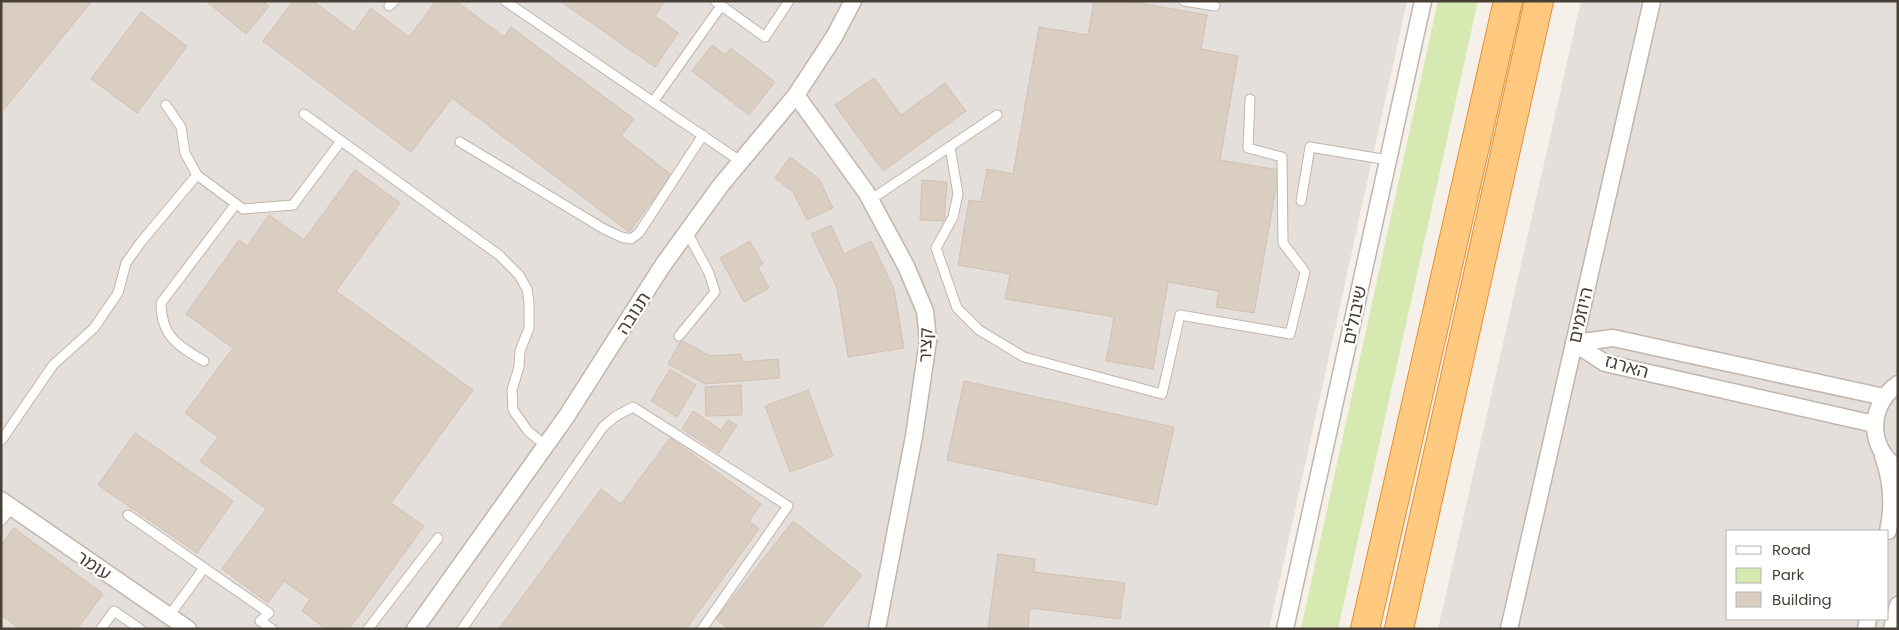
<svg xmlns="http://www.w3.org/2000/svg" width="1899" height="630" font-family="Poppins,'Noto Sans Hebrew',sans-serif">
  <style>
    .industrial { fill: #e4dfda; fill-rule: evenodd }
    .green { fill: #d6e9b1 }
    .building { fill: #dacdc1; stroke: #d2c1b1 }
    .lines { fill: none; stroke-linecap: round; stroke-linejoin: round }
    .service-casing { stroke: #c0b6ab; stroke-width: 11 }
    .minor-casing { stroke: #c0b6ab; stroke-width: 19 }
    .trunk-casing { stroke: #e19036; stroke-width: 30 }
    .service { stroke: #fff; stroke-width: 9 }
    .minor { stroke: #fff; stroke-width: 16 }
    .trunk { stroke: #ffca80; stroke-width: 28 }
    .labels { text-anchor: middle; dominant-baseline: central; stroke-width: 4.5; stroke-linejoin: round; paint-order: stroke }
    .street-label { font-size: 18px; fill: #484037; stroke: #fff }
  </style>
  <rect width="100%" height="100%" fill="#f5f0e9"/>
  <g class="industrial">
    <polygon points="1,1 1407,1 1269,629 1,629"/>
    <path d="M1581 1H1898V629H1438ZM1728 531H1888V619H1728Z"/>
  </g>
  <polygon class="green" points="1438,1 1478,1 1338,629 1301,629"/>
  <g class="building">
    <polygon points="6,1 92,1 1,113 1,7"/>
    <polygon points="206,1 262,1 269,6 246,34"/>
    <polygon points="293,1 313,1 354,32 371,8 409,37 436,1 456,1 504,37 511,27 634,119 621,136 672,175 629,232 452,98 411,152 263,41"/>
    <polygon points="560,1 665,1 655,16 678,33 655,67"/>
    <polygon points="1094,1 1129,1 1207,15 1201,49 1238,56 1220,160 1279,170 1254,313 1216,307 1219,291 1168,282 1153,369 1106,361 1114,317 1005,299 1010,274 958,265 969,200 981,202 987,169 1013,174 1039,27 1088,35"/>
    <polygon points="141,12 187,46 137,113 91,79"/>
    <polygon points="712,45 725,55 731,48 775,82 749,115 692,71"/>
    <polygon points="874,78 901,115 945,83 966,111 883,171 835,105"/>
    <polygon points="790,157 819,179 833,208 807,220 793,192 775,178"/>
    <polygon points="355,170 400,203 336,291 473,390 391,503 424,526 349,629 326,629 302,611 310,599 284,581 268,603 222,569 266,509 200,461 218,437 185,413 233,348 186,314 239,240 247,246 269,215 304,240"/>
    <polygon points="922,180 947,182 944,221 920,220"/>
    <polygon points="831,225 844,254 871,241 894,289 904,348 848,357 837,288 811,234"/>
    <polygon points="750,241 763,264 758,267 769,288 744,302 720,258"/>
    <polygon points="681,340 710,356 741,354 742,362 778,359 780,378 705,384 668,364"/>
    <polygon points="670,369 696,385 677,417 651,401"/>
    <polygon points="964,381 1174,427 1157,505 947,460"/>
    <polygon points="741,385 742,415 706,416 705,387"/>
    <polygon points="808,390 833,456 790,472 765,406"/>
    <polygon points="693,411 721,430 728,420 737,425 719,453 682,429"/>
    <polygon points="135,433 233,501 197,553 98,485"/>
    <polygon points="670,438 761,504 749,521 759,529 686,629 499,629 601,489 621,504"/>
    <polygon points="793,521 862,575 820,629 729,629 716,619"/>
    <polygon points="14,528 103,594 77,629 20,629 1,615 1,545"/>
    <polygon points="998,554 1035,559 1034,572 1125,583 1120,619 1030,608 1028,629 988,629"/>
  </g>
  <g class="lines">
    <defs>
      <g id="service">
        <polyline points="505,1 740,161"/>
        <polyline points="715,1 765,37 789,1"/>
        <polyline points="1184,1 1215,6"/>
        <polyline points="389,6 394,1"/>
        <polyline points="653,102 721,6"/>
        <polyline points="166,105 181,127 185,153 197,175 243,209 293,205 341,141"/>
        <polyline points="304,114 499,255 519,275 527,289 529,302 529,328 520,351 519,367 512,390 513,410 528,431 546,446"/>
        <polyline points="460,142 604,229 621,237 631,239 639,233 703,135"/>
        <polyline points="950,147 958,194 953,217 936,248 957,308 979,330 1024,357 1162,394 1180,315 1290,334 1305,272 1283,243 1282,157 1248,148 1250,99"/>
        <polyline points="870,200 997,115"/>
        <polyline points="1301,201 1310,147 1388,160"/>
        <polyline points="679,336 715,292 709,273 687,232"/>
        <path d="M204 361C178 346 161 336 161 303L235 205"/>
        <polyline points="1,441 53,365 94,328 118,293 126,263 141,242 197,175"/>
        <polyline points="128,515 269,613 260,621 272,629"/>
        <polyline points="1,521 12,507"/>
        <polyline points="169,616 204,568"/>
        <polyline points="101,629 114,611 140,629"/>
        <polyline points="368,629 438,538"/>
        <polyline points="462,629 603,427 616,416 633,407 788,506 702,629"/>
      </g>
      <g id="minor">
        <polyline points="796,95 866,192 906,266 925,311 928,341 914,436 877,629"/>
        <polyline points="1574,343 1613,338 1884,397"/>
        <polyline points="1574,343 1605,363 1874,424"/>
        <path d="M1898 384C1868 405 1867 447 1898 468"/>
        <path d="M1883 456C1892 481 1894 505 1888 531"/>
        <polyline points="1,500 188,629"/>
        <polyline points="415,629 566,417 663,265 721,185 796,95 834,37 853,1"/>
        <polyline points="1285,629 1423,1"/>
        <polyline points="1509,629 1652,1"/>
        <polyline points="1866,629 1868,619"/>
        <polyline points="1892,629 1898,605"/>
      </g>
      <g id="trunk">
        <polyline points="1365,629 1508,1"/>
        <polyline points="1399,629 1539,1"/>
      </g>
    </defs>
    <use href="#service" class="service-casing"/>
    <use href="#minor" class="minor-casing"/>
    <use href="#trunk" class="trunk-casing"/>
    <use href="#service" class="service"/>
    <use href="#minor" class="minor"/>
    <use href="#trunk" class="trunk"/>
  </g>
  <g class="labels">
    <g class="street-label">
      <text transform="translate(633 313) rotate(-57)">תנובה</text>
      <text transform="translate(1354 315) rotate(-78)">שיבולים</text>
      <text transform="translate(1580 315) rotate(-77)">היוזמים</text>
      <text transform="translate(925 345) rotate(-88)">קציר</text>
      <text transform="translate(1627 366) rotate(16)">הארגז</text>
      <text transform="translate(94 565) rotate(34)">עומר</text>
    </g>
  </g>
  <rect width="1899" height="630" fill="none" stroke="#484037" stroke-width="5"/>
  <rect x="1726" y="530" width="162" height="90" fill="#ffffff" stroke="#b6b3af"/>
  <rect x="1736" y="546" width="25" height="8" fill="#ffffff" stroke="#b6b3af"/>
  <text x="1772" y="555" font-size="15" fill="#484037">Road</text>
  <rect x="1736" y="568" width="25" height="15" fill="#d6e9b1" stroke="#b6b3af"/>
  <text x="1772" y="580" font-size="15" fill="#484037">Park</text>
  <rect x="1736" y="592" width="25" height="15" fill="#dacdc1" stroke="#b6b3af"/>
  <text x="1772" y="605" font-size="15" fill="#484037">Building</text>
</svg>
